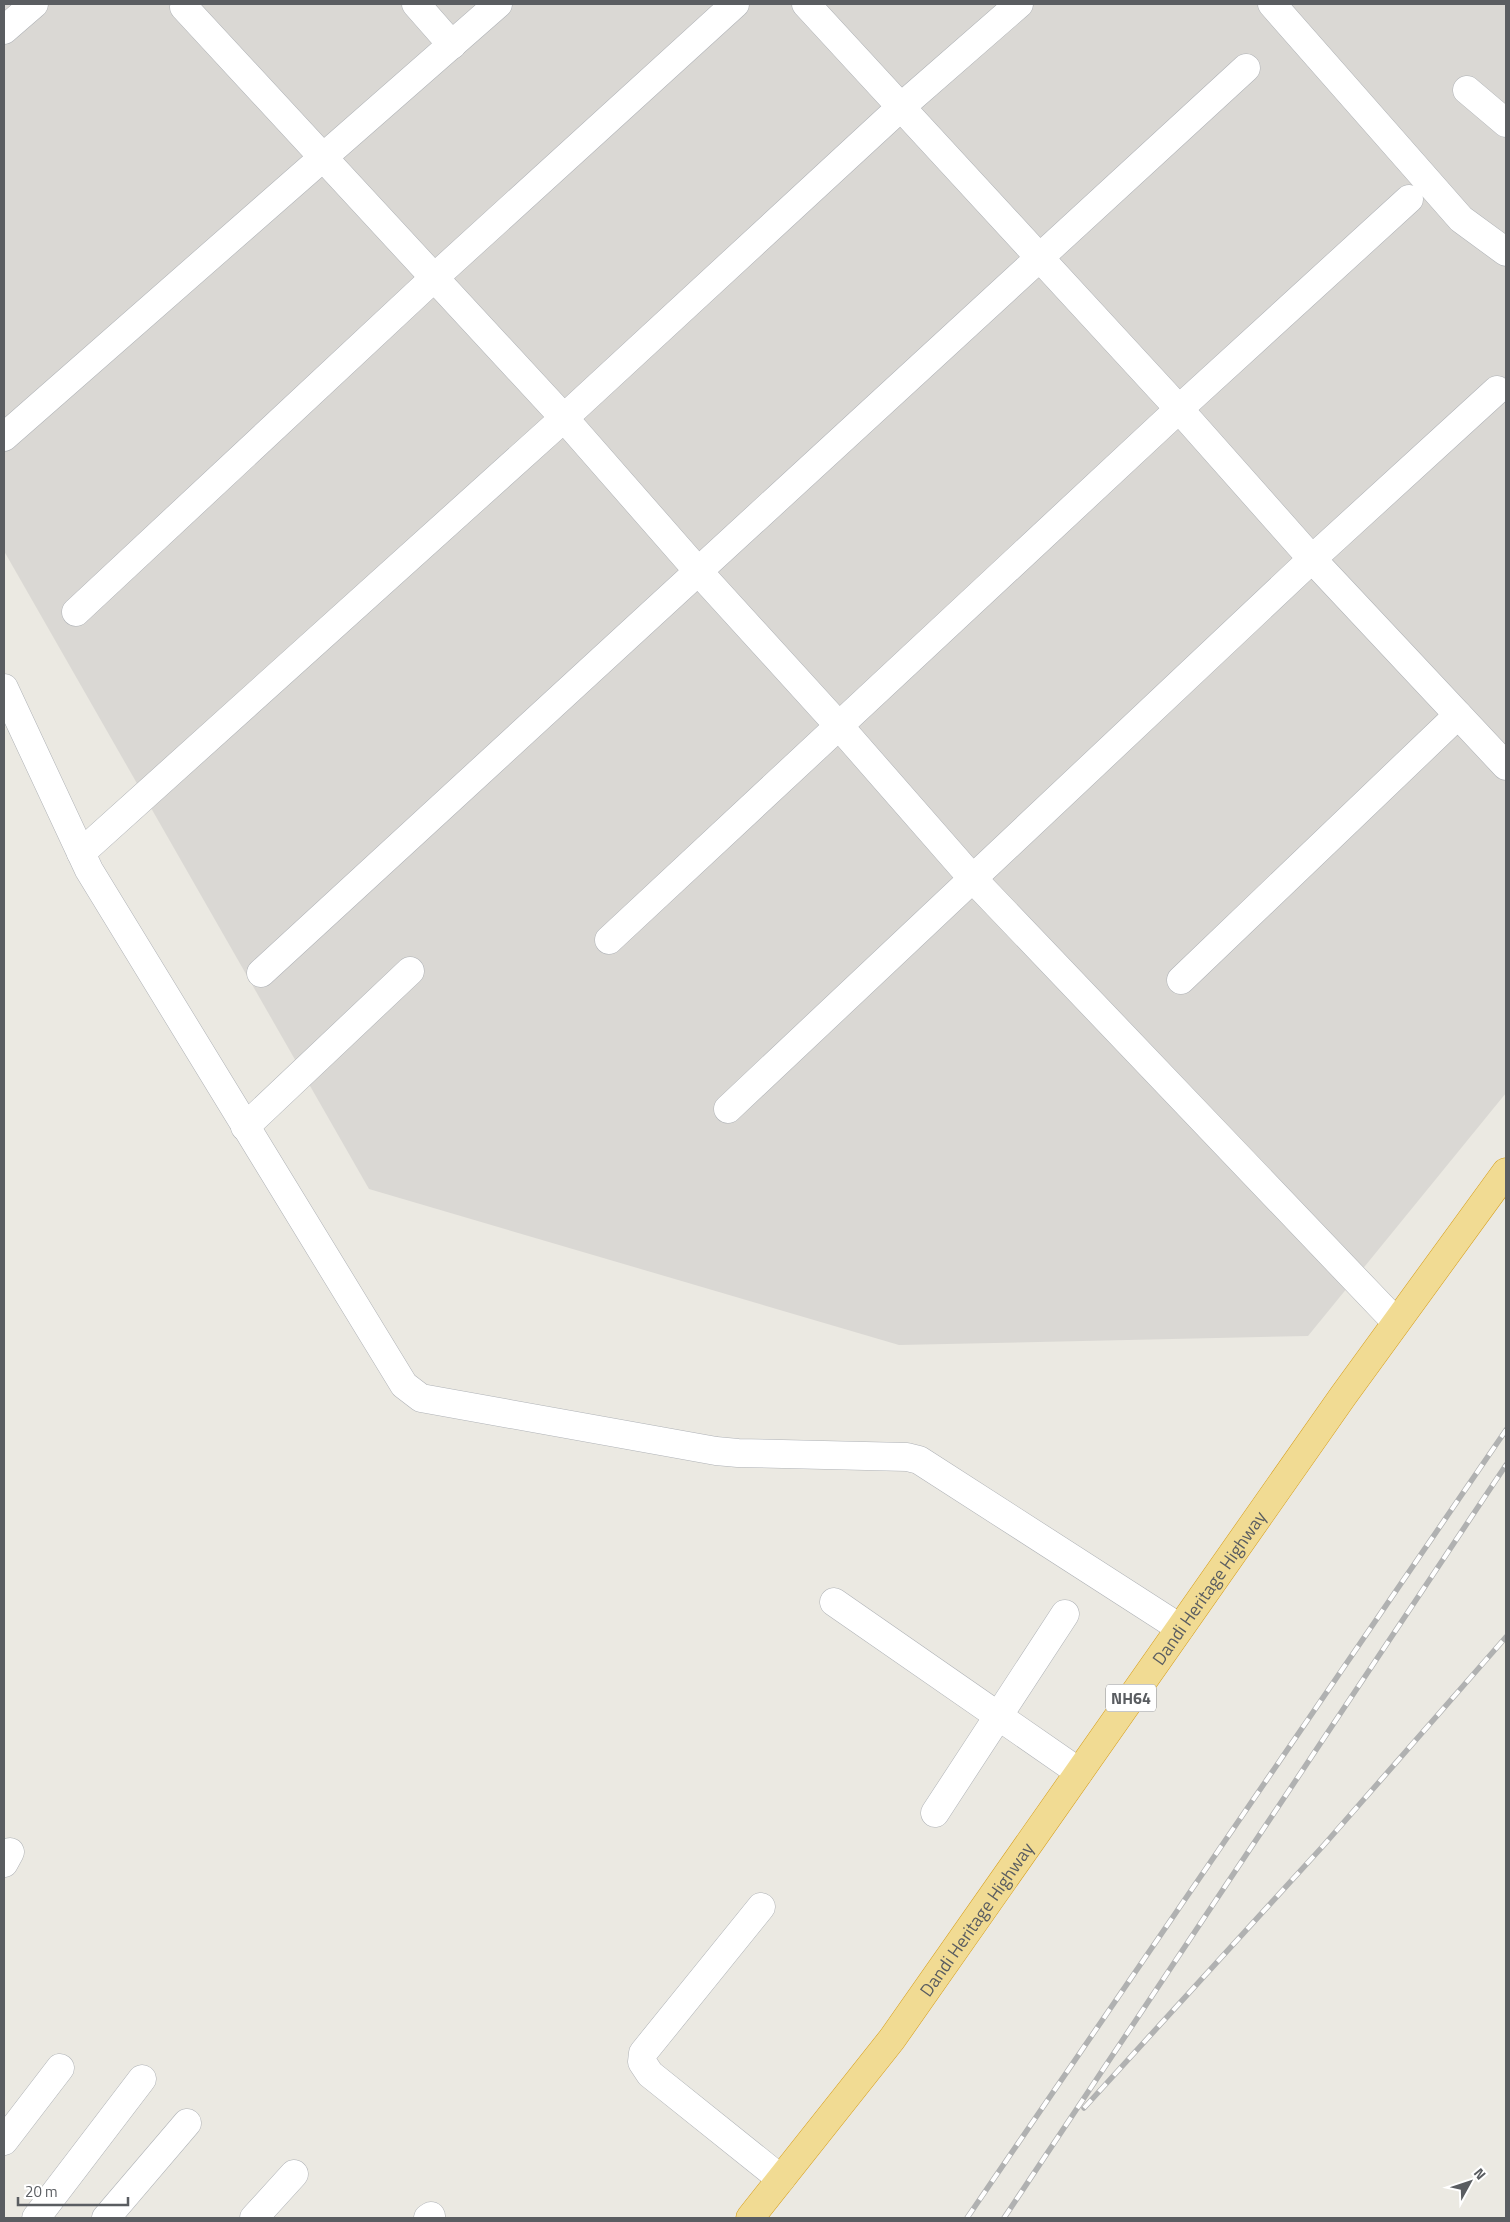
<svg xmlns="http://www.w3.org/2000/svg" width="1510" height="2222" font-family="'Titillium Web',sans-serif">
  <style>
    .industrial { fill: #dad8d4 }
    .lines { fill: none; stroke-linecap: round; stroke-linejoin: round }
    .minor-casing { stroke: #afb2b6; stroke-width: 29 }
    .highway-casing { stroke: #d69d17; stroke-width: 29 }
    .minor { stroke: #fff; stroke-width: 28 }
    .highway { stroke: #f1db93; stroke-width: 28 }
    .rail-casing { stroke: #b0b1b1; stroke-width: 5.5 }
    .rail { stroke: #fff; stroke-width: 4; stroke-dasharray: 11; stroke-linecap: butt }
    .labels { text-anchor: middle; dominant-baseline: central; stroke-width: 4.5; stroke-linejoin: round; paint-order: stroke }
    .shield { fill: #fff; stroke: #8c8e90; stroke-width: 1 }
    .shield-label { font-size: 16px; font-weight: bold; fill: #5a5d61 }
    .street-label { font-size: 18px; fill: #5a5d61; stroke: #fff }
  </style>
  <rect width="100%" height="100%" fill="#ebe9e2"/>
  <polygon class="industrial" points="4,4 1506,4 1506,1093 1308,1336 899,1345 369,1189 4,551"/>
  <g class="lines">
    <defs>
      <g id="minor">
        <polyline points="416,4 452,45"/>
        <polyline points="806,4 1179,409 1312,559 1506,766"/>
        <polyline points="1272,4 1461,219 1506,252"/>
        <polyline points="184,7 564,418 698,571 840,727 973,879 1396,1322"/>
        <polyline points="4,30 34,4"/>
        <polyline points="1467,90 1506,123"/>
        <polyline points="4,437 498,4"/>
        <polyline points="76,612 435,277 735,4"/>
        <polyline points="4,688 89,870 404,1385 421,1398 716,1451 738,1453 907,1457 919,1460 1180,1628"/>
        <polyline points="81,853 564,418 901,107 1019,4"/>
        <polyline points="609,940 1179,409 1409,199"/>
        <polyline points="261,973 1246,68"/>
        <polyline points="1181,980 1458,715"/>
        <polyline points="728,1109 1312,559 1497,390"/>
        <polyline points="245,1127 410,971"/>
        <polyline points="834,1602 1079,1772"/>
        <polyline points="935,1813 1065,1614"/>
        <polyline points="4,1863 10,1852"/>
        <polyline points="761,1907 643,2053 642,2062 650,2074 781,2179"/>
        <polyline points="4,2141 60,2068"/>
        <polyline points="36,2218 142,2079"/>
        <polyline points="106,2218 187,2123"/>
        <polyline points="254,2218 294,2174"/>
        <polyline points="428,2218 431,2216"/>
      </g>
      <g id="highway">
        <path id="s1" d="M750 2218 892 2039 1343 1396 1506 1172"/>
      </g>
    </defs>
    <use href="#minor" class="minor-casing"/>
    <use href="#highway" class="highway-casing"/>
    <use href="#minor" class="minor"/>
    <use href="#highway" class="highway"/>
    <defs>
      <g id="rail">
        <polyline points="1084,2108 1323,1846 1506,1637"/>
        <polyline points="967,2218 1506,1430"/>
        <polyline points="1004,2218 1506,1465"/>
      </g>
    </defs>
    <use href="#rail" class="rail-casing"/>
    <use href="#rail" class="rail"/>
  </g>
  <g class="labels">
    <rect class="shield" x="1106" y="1684.5" width="50" height="27" rx="4"/>
    <g class="shield-label">
      <text x="1131" y="1698">NH64</text>
    </g>
    <g class="street-label">
      <text stroke="none"><textPath href="#s1" startOffset="780">Dandi Heritage Highway</textPath></text>
      <text stroke="none"><textPath href="#s1" startOffset="375">Dandi Heritage Highway</textPath></text>
    </g>
  </g>
  <rect width="1510" height="2222" fill="none" stroke="#5a5d61" stroke-width="10"/>
  <g transform="translate(1470 2182) rotate(50)" stroke="#ffffff" stroke-width="4" paint-order="stroke">
  <path d="M0-4L9 19L0 12L-9 19Z" fill="#5a5d61"/>
  <text y="-8" font-size="14" font-weight="bold" text-anchor="middle" fill="#5a5d61">N</text>
  </g>
  <path d="M18 2197v8h110v-8" fill="none" stroke="#5a5d61" stroke-width="2.5"/>
  <text x="25" y="2197" font-size="15" fill="#5a5d61" stroke="#ffffff" stroke-width="4" paint-order="stroke">20 m</text>
</svg>
